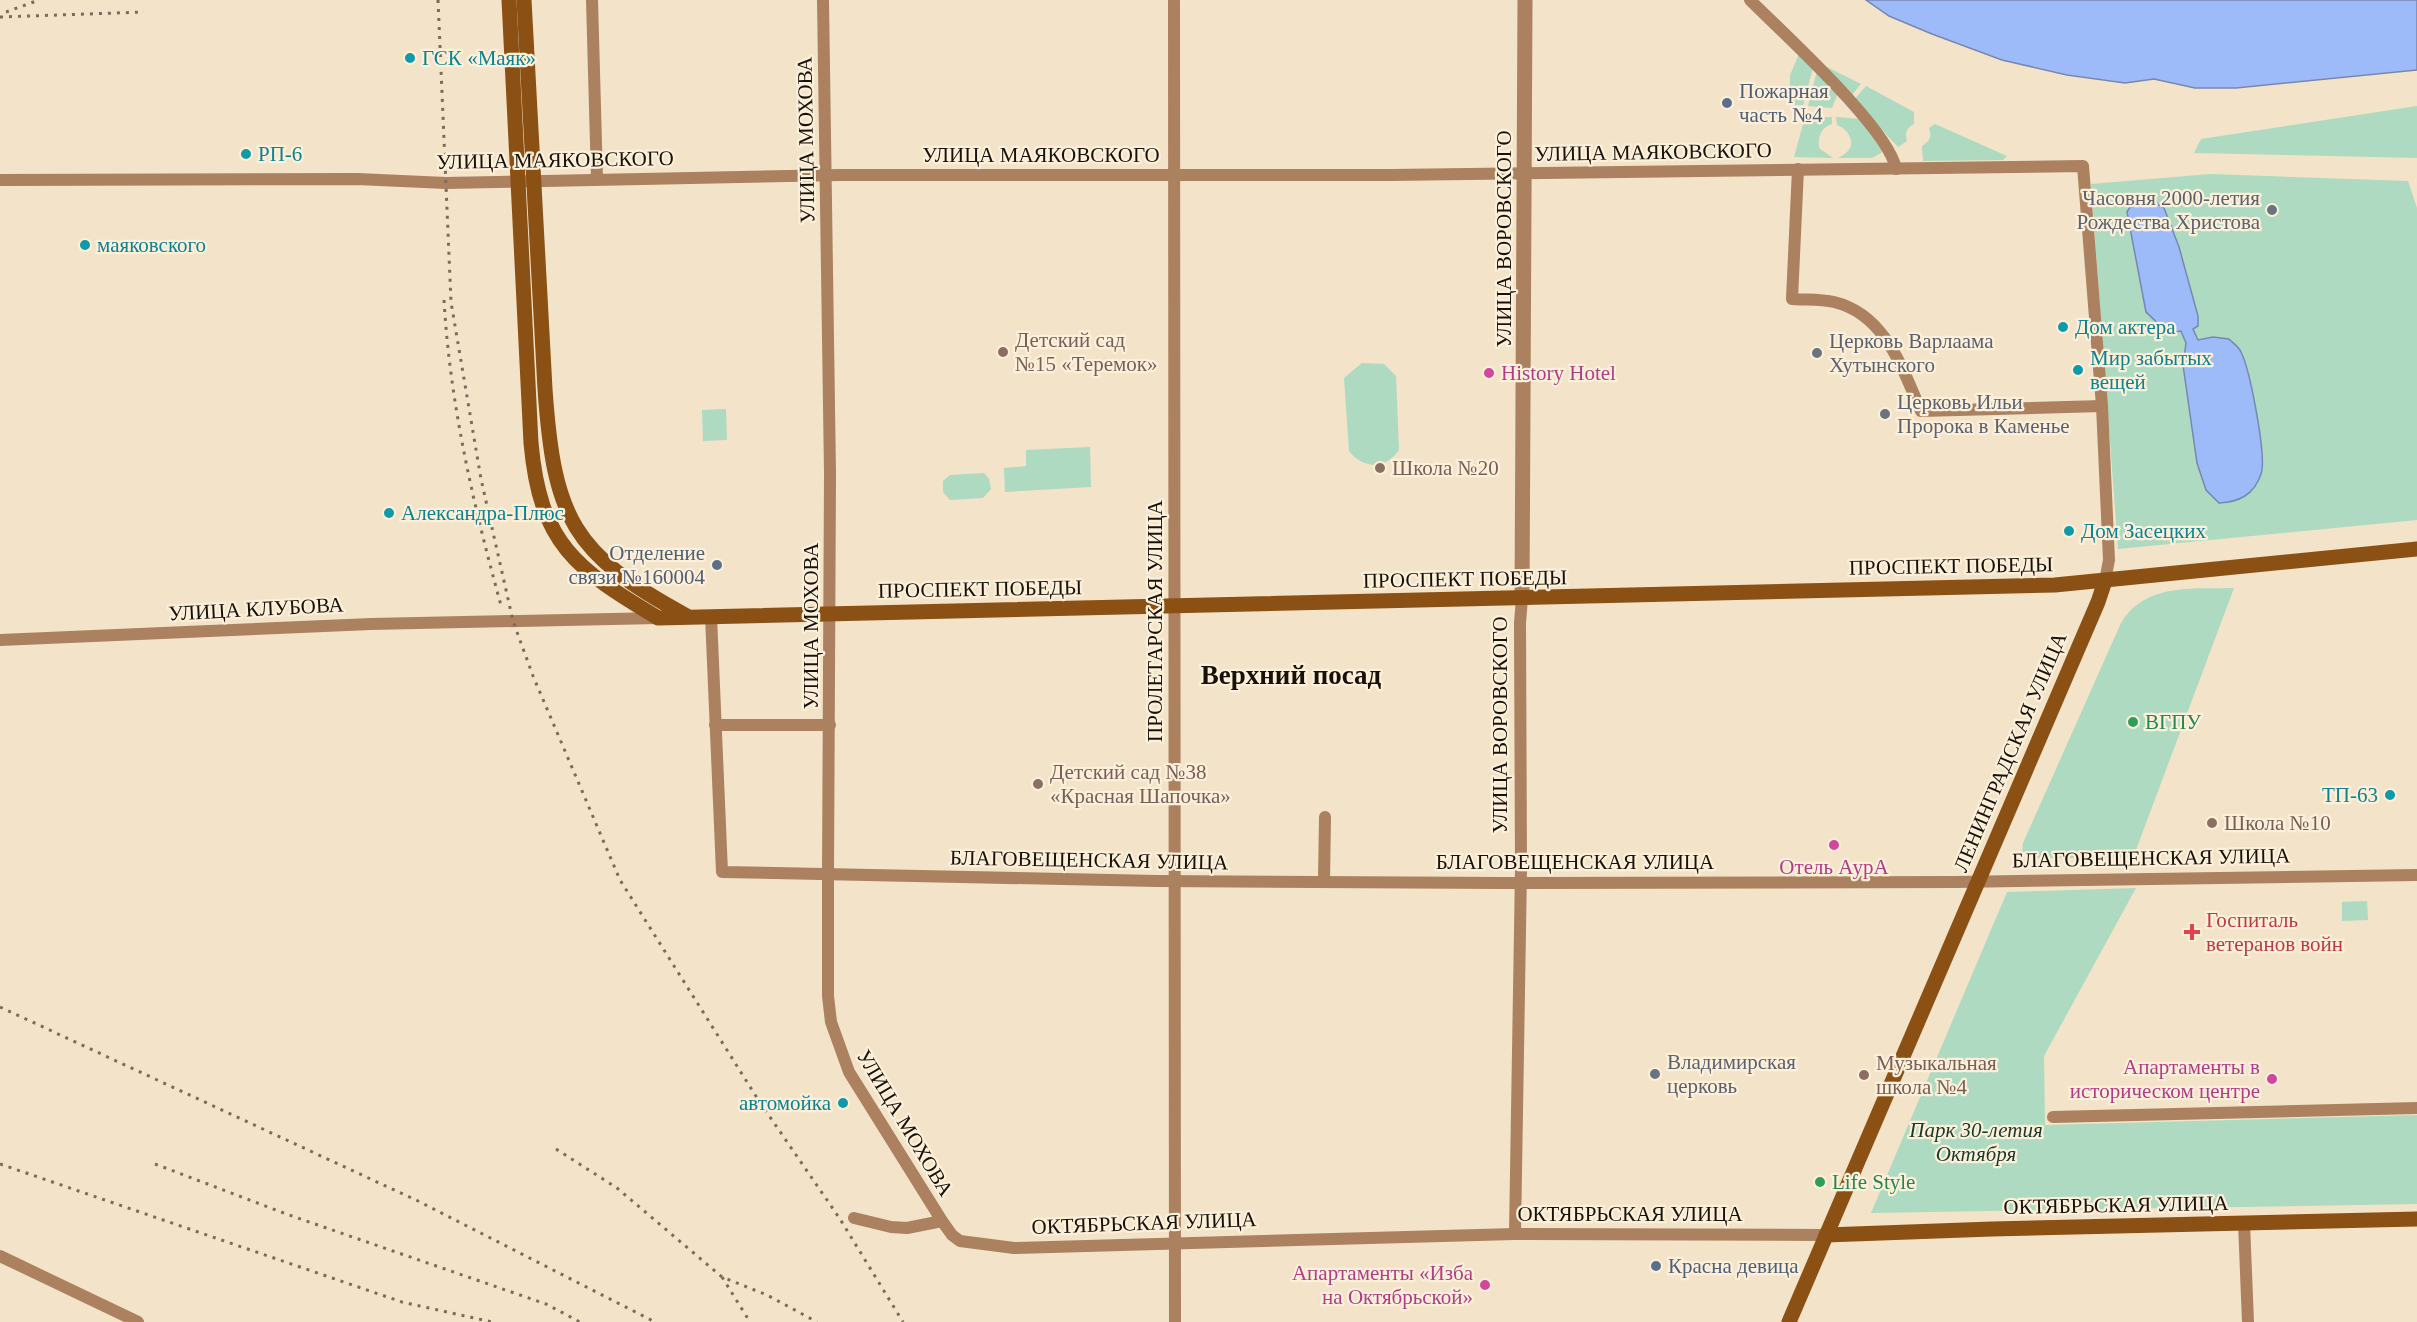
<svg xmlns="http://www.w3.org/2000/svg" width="2417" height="1322" font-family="'Times New Roman',serif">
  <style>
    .green { fill: #addac1 }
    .water { fill: #9ebbf9; stroke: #7688b1; stroke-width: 1.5 }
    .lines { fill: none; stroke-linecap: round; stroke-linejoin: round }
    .minor { stroke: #ab815f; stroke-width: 12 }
    .tertiary { stroke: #ab815f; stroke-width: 15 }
    .secondary { stroke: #8b5014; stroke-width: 15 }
    .rail { stroke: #786d5d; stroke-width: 3; stroke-dasharray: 3 6; stroke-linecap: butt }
    .culture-dot { fill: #0f9aa8; stroke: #fdf0db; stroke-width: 2 }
    .service-dot { fill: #5c6f8a; stroke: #fdf0db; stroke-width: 2 }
    .worship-dot { fill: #6b7280; stroke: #fdf0db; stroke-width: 2 }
    .education-dot { fill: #8d6e63; stroke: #fdf0db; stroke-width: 2 }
    .hotel-dot { fill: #d1479c; stroke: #fdf0db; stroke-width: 2 }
    .leisure-dot { fill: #2e9e5b; stroke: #fdf0db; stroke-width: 2 }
    .health-dot { fill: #e0444e; stroke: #fdf0db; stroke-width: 2 }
    .labels { text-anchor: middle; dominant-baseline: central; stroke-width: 4.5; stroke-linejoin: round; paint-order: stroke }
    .culture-label { font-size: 21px; fill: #0d838f; stroke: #fdf0db; text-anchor: start }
    .service-label { font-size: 21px; fill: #4e5e75; stroke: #fdf0db; text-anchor: start }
    .street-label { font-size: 21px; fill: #171108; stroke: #fdf0db }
    .worship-label { font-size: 21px; fill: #5b616d; stroke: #fdf0db; text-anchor: start }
    .education-label { font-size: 21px; fill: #785e54; stroke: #fdf0db; text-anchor: start }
    .hotel-label { font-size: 21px; fill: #b23c85; stroke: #fdf0db; text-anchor: end }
    .leisure-label { font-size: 21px; fill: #27864d; stroke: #fdf0db; text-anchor: start }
    .health-label { font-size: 21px; fill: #be3a42; stroke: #fdf0db; text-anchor: start }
    .park-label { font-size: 21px; font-style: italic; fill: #193a2a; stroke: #fdf0db }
    .district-label { font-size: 27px; font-weight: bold; fill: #171108; stroke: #fdf0db }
  </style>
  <rect width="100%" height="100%" fill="#f3e3c9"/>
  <g class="green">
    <polygon points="1799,54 1813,68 1803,105 1792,105 1790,102 1790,75"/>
    <polygon points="1823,65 1861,84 1851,96"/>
    <polygon points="1817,71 1838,93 1832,108 1808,106"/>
    <path d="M1866 86 1914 112V124C1906 128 1905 133 1907 141L1898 147 1854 100Z"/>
    <polygon points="2417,106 2417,158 2194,153 2201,139"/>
    <path d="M1805 117H1832V124C1820 128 1818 137 1819 148L1833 158 1794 157Z"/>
    <path d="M1836 117 1861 119 1882 151 1881 153 1872 158H1838C1841 156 1844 155 1846 153 1858 143 1847 128 1837 125Z"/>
    <path d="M1935 124 2007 156 2003 160 1923 161 1922 146C1930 141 1932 137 1929 128Z"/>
    <polygon points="2210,174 2408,181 2417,208 2417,520 2118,549 2091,184"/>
    <path d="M1362 363 1384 364 1396 376 1399 450C1385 470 1363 469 1349 451L1344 378Z"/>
    <polygon points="726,409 727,440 703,441 702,410"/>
    <polygon points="1090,447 1091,487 1005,492 1004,468 1026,466 1026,450"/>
    <polygon points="984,473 989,479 991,489 983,498 950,500 943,492 943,481 950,475"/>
    <path d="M2234 588 2133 858H2029L2022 853 2023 843 2121 623C2145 583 2193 589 2234 588Z"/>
    <polygon points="2136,888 2044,1056 2045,1125 2417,1115 2417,1204 1871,1213 2007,892"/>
    <polygon points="2367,901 2368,920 2342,921 2342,902"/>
  </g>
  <g class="water">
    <polygon points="1866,0 2417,0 2417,70 2236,88 2195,88 2154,79 2125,83 2067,75 2002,60 1932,34 1889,16"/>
    <path d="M2151 200 2164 208 2179 247 2198 316V326L2193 329 2198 340 2213 337 2229 339C2233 343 2239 347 2241 352 2250 370 2267 457 2261 474 2254 495 2239 502 2219 503L2206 490 2197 463 2183 365 2186 343 2181 331 2175 332 2165 330 2146 312 2127 212 2130 207Z"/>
  </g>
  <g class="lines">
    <g class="minor">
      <polyline points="592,0 597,179"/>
      <polyline points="823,0 830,473 828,873 828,996 831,1022 849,1072 942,1221"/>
      <polyline points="1174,0 1175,1322"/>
      <path d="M1750 0C1783 33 1889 129 1896 169"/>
      <path d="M1798 169 1792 299C1806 300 1821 299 1834 302 1885 314 1902 368 1921 411L2102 406"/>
      <polyline points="0,180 357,179 446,183 840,175 1391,175 2083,166 2102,406 2109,560 2105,581"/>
      <polyline points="711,616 722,872 1157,881 1502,883 1955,882 2417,875"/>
      <polyline points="0,640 371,624 658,618"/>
      <polyline points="715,725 830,725"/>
      <polyline points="1324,881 1325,817"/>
      <polyline points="2053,1117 2417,1108"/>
      <polyline points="854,1218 891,1227 907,1228 942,1221 952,1235 960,1241 1014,1248 1515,1234 1826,1235"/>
      <polyline points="2244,1223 2248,1322"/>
      <polyline points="1515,1234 1521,869 1520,623 1522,598"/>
      <polyline points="0,1256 138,1322"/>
    </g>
    <polyline class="tertiary" points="1522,598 1525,0"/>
    <g class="secondary">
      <path d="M509 0 531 443C540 544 576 569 658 618L2055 585 2417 549"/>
      <path d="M524 0 545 389C554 518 572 554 687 616"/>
      <polyline points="1826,1235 1992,1229 2417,1219"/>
      <polyline points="1789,1322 2098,602 2105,581"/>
    </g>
    <g class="rail">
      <polyline points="438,0 451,302 481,479 513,621 533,676 620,880 759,1101 840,1219 903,1322"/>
      <polyline points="6,12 39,0"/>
      <polyline points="0,17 144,12"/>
      <path d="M444 300C450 405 474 508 502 609"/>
      <polyline points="0,1007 418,1201 655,1322"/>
      <polyline points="556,1149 617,1188 722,1277 767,1295 817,1322"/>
      <polyline points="0,1164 402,1302 492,1322"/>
      <polyline points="155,1164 289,1215 546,1304 580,1322"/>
      <polyline points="722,1277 750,1322"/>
    </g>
  </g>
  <g class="culture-dot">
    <circle cx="410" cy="58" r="6"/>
    <circle cx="246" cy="154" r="6"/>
    <circle cx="85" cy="245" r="6"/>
    <circle cx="2063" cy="327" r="6"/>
    <circle cx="2078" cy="370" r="6"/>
    <circle cx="389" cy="513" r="6"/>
    <circle cx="2069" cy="531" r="6"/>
    <circle cx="2390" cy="795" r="6"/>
    <circle cx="843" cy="1103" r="6"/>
  </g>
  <g class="service-dot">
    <circle cx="1727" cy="103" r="6"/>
    <circle cx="717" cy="565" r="6"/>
    <circle cx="1656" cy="1266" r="6"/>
  </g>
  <g class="worship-dot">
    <circle cx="2272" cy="210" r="6"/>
    <circle cx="1817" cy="353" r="6"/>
    <circle cx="1885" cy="414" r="6"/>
    <circle cx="1655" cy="1074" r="6"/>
  </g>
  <g class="education-dot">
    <circle cx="1003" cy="352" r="6"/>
    <circle cx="1380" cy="468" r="6"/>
    <circle cx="1038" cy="784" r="6"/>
    <circle cx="2212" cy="823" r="6"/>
    <circle cx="1864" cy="1075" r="6"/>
  </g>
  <g class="hotel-dot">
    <circle cx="1489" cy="373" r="6"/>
    <circle cx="1834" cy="845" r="6"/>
    <circle cx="2272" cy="1079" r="6"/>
    <circle cx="1485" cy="1285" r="6"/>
  </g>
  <g class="leisure-dot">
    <circle cx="2133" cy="722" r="6"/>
    <circle cx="1820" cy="1182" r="6"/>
  </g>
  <path class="health-dot" d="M2189 923h6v6h6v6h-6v6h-6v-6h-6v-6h6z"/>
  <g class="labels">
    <g class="culture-label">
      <text x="422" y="58">ГСК «Маяк»</text>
      <text x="258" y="154">РП-6</text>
      <text x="97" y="245">маяковского</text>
      <text x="2075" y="327">Дом актера</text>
      <text x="2090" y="358">Мир забытых<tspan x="2090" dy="24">вещей</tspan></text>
      <text x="401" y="513">Александра-Плюс</text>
      <text x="2081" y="531">Дом Засецких</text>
      <text x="2378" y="795" text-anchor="end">ТП-63</text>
      <text x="831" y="1103" text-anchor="end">автомойка</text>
    </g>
    <g class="service-label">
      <text x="1739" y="91">Пожарная<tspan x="1739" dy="24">часть №4</tspan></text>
      <text x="705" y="553" text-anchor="end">Отделение<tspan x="705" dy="24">связи №160004</tspan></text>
      <text x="1668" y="1266">Красна девица</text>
    </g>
    <g class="street-label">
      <text transform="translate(806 140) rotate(-91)">УЛИЦА МОХОВА</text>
      <text transform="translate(1653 152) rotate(-1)">УЛИЦА МАЯКОВСКОГО</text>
      <text x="1041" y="155">УЛИЦА МАЯКОВСКОГО</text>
      <text transform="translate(555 160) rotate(-1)">УЛИЦА МАЯКОВСКОГО</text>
      <text transform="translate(1504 239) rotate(-90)">УЛИЦА ВОРОВСКОГО</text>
      <text transform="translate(1951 566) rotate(-1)">ПРОСПЕКТ ПОБЕДЫ</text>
      <text transform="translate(1465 579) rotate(-1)">ПРОСПЕКТ ПОБЕДЫ</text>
      <text transform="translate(980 589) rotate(-1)">ПРОСПЕКТ ПОБЕДЫ</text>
      <text transform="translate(256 609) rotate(-3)">УЛИЦА КЛУБОВА</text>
      <text transform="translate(1155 621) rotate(-90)">ПРОЛЕТАРСКАЯ УЛИЦА</text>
      <text transform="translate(811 626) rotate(-90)">УЛИЦА МОХОВА</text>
      <text transform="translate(1500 725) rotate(-90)">УЛИЦА ВОРОВСКОГО</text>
      <text transform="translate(2010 752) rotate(-67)">ЛЕНИНГРАДСКАЯ УЛИЦА</text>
      <text transform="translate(2151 858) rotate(-1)">БЛАГОВЕЩЕНСКАЯ УЛИЦА</text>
      <text transform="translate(1089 860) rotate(1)">БЛАГОВЕЩЕНСКАЯ УЛИЦА</text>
      <text x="1575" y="862">БЛАГОВЕЩЕНСКАЯ УЛИЦА</text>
      <text transform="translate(905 1123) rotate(59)">УЛИЦА МОХОВА</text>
      <text transform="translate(2116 1205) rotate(-1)">ОКТЯБРЬСКАЯ УЛИЦА</text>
      <text x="1630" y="1214">ОКТЯБРЬСКАЯ УЛИЦА</text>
      <text transform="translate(1144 1223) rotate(-2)">ОКТЯБРЬСКАЯ УЛИЦА</text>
    </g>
    <g class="worship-label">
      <text x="2260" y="198" text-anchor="end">Часовня 2000-летия<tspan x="2260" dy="24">Рождества Христова</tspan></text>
      <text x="1829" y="341">Церковь Варлаама<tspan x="1829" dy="24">Хутынского</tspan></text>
      <text x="1897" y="402">Церковь Ильи<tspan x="1897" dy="24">Пророка в Каменье</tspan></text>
      <text x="1667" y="1062">Владимирская<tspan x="1667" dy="24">церковь</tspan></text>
    </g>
    <g class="education-label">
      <text x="1015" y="340">Детский сад<tspan x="1015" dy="24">№15 «Теремок»</tspan></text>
      <text x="1392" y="468">Школа №20</text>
      <text x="1050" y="772">Детский сад №38<tspan x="1050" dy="24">«Красная Шапочка»</tspan></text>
      <text x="2224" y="823">Школа №10</text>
      <text x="1876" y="1063">Музыкальная<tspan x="1876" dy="24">школа №4</tspan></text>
    </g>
    <g class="hotel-label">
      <text x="1501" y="373" text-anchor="start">History Hotel</text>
      <text x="1834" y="867" text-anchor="middle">Отель АурА</text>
      <text x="2260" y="1067">Апартаменты в<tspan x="2260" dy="24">историческом центре</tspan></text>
      <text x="1473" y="1273">Апартаменты «Изба<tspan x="1473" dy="24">на Октябрьской»</tspan></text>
    </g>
    <g class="leisure-label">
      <text x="2145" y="722">ВГПУ</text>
      <text x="1832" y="1182">Life Style</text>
    </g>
    <g class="health-label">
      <text x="2206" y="920">Госпиталь<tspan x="2206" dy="24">ветеранов войн</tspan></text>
    </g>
    <g class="park-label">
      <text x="1976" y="1130">Парк 30-летия<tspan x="1976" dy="24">Октября</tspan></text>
    </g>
    <g class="district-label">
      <text x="1291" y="675">Верхний посад</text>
    </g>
  </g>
</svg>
